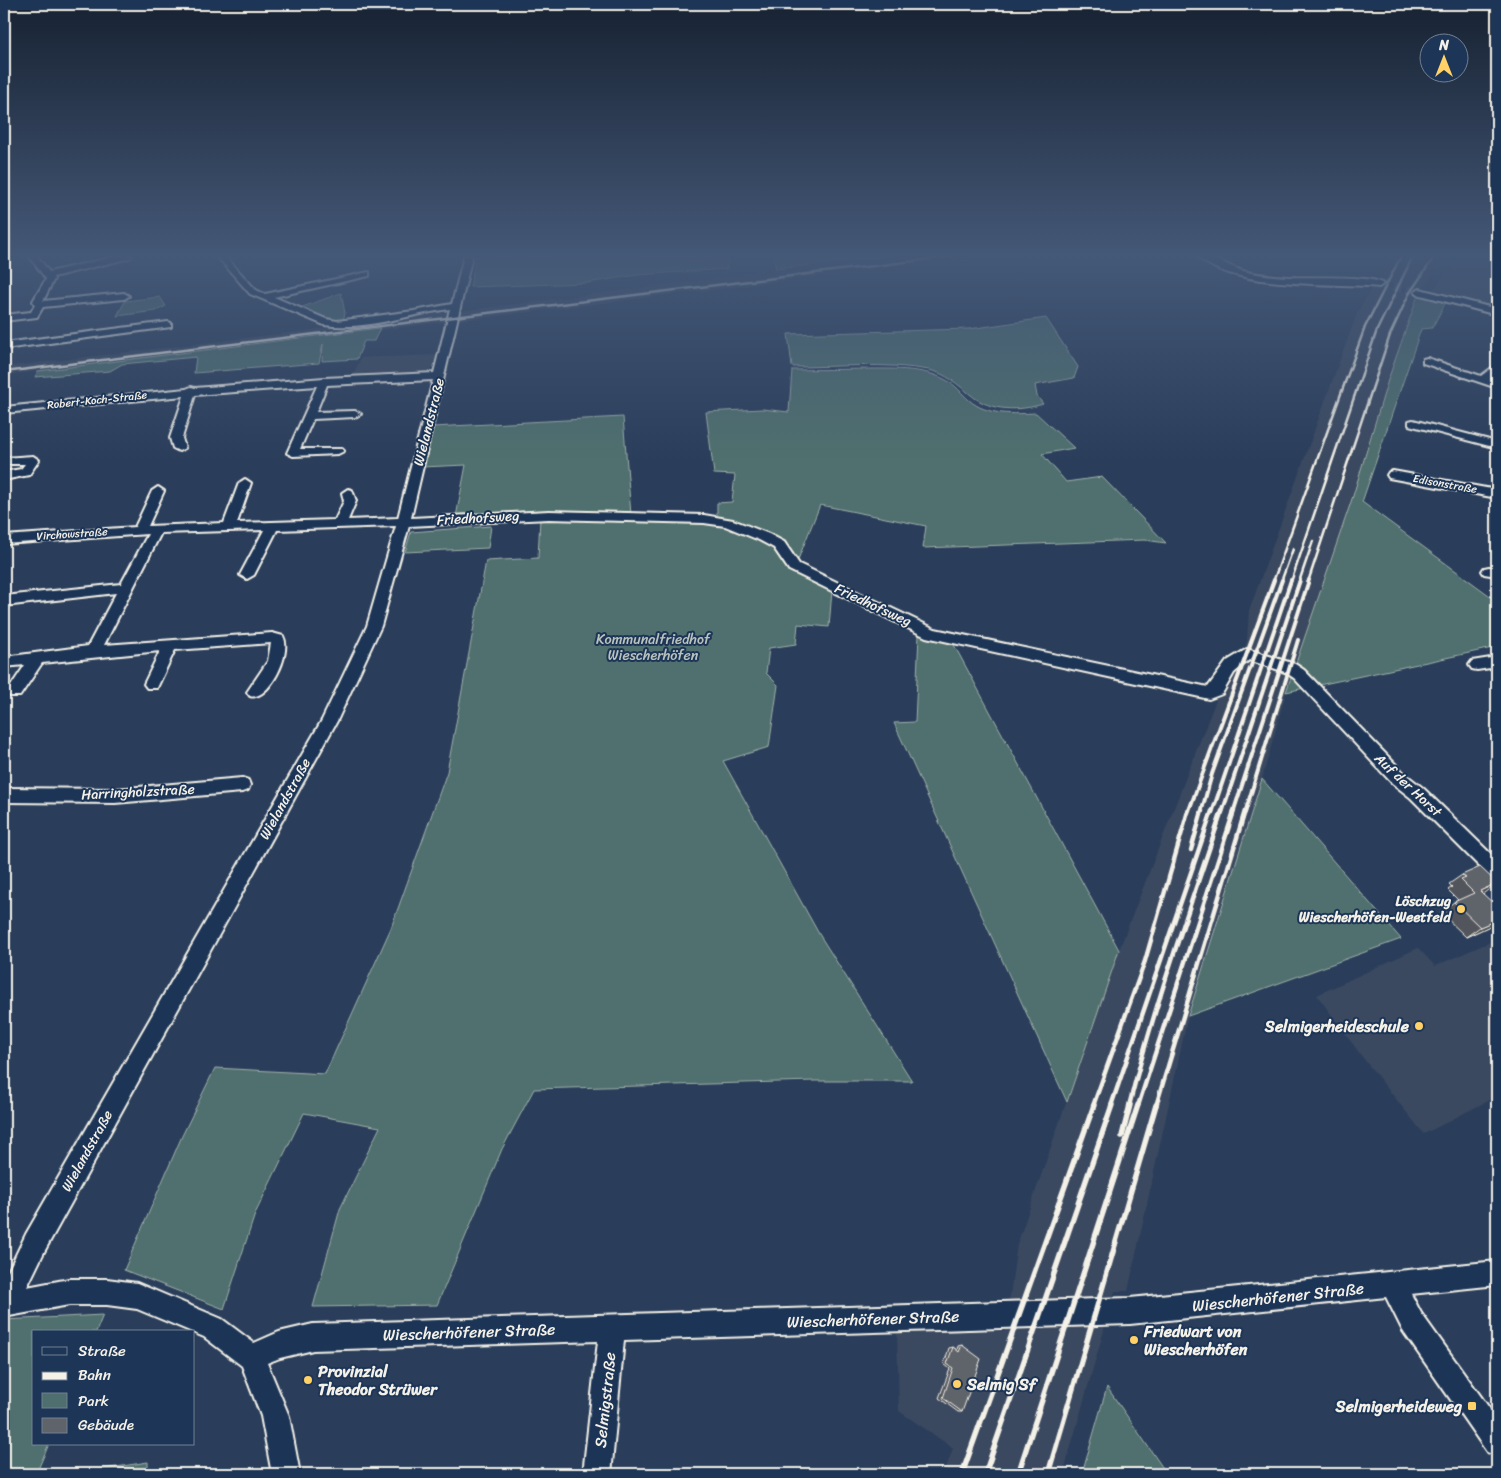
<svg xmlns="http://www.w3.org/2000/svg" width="1501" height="1478" font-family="Sriracha,sans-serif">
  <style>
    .built { fill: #3a4960 }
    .green { fill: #4f6f6e; stroke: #a2b0ab }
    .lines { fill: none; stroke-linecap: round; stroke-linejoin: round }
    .minor-tunnel { stroke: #485970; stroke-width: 9; stroke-dasharray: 9 5; stroke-linecap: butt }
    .minor-casing { stroke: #f4f1e8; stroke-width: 4 }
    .minor { fill: #1d3557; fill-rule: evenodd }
    .rail-far3 { stroke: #f4f1e8; stroke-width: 2.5 }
    .rail-far2 { stroke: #f4f1e8; stroke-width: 4 }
    .rail-far1 { stroke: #f4f1e8; stroke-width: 4.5 }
    .rail { stroke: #f4f1e8; stroke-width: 5.5 }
    .wall { fill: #52555b; stroke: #f4f1e8 }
    .shaded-wall { fill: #42454a; stroke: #f4f1e8 }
    .building { fill: #5f636a; stroke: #f4f1e8 }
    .poi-dot { fill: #ffd166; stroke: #1d3557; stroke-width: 2 }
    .labels { text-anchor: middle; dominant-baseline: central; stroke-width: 4; stroke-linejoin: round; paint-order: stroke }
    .far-street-label { font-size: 11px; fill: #f4f1e8; stroke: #1d3557 }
    .street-label { font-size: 14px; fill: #f4f1e8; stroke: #1d3557 }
    .park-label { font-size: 14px; fill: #bac4bd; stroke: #1d3557 }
    .poi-label { font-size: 14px; font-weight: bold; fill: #f4f1e8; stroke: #1d3557; text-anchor: end }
    .near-poi-label { font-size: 16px; font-weight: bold; fill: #f4f1e8; stroke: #1d3557; text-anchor: start }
    .near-street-label { font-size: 16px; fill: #f4f1e8; stroke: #1d3557 }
  </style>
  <rect width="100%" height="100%" fill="#2a3e5b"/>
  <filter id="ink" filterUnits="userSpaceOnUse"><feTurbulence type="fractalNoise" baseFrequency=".02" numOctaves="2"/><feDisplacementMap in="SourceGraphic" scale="10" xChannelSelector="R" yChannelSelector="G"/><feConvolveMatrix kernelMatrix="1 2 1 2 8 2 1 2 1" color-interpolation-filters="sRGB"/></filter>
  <g filter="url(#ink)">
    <g class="built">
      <polygon points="883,256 995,256 4,375 4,367 354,325"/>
      <polygon points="1390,256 1448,256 1422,290 1378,281"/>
      <polygon points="1460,256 1497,256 1497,309 1469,299 1431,291"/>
      <polygon points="1373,285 1418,295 1388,380 1353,496 1286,692 1262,779 1188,1016 1128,1291 1115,1291 1063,1474 944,1474 953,1448 899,1411 897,1328 1005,1331 1017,1245 1119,950 1216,700 1240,662 1247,641 1249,611 1357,313"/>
      <polygon points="438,355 435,367 427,372 353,376 361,358"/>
      <polygon points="1497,939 1497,1096 1424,1134 1363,1058 1317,995 1418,948 1435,966"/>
    </g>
    <g class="green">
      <polygon points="476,256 726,256 727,269 638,275 587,283 470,287"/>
      <polygon points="773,256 883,256 776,269"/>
      <polygon points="341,293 345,313 343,321 324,319 297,309"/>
      <polygon points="1418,295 1447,300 1432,328 1421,329 1362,502 1497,601 1497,647 1286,692 1353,496 1388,380"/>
      <polygon points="160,297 166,306 156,311 117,316 125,301"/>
      <path d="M1046 318 1078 367 1074 378 1035 385 1037 396 1043 404C1020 411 991 412 971 395 957 384 947 374 929 370 885 362 837 367 792 367L788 334 969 329Z"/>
      <polygon points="380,328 374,341 364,341 357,359 322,361 323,344 319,363 194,373 196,357 122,364 110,371 35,377 38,371"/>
      <path d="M871 369C895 369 924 368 946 380 956 385 962 394 969 400 987 416 1014 414 1036 413L1074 448 1042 454 1066 482 1102 477 1166 543 1145 540 923 548 926 526 820 505 797 562 788 548 717 518V503L732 502 735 475 714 474 706 412 762 409 789 412 792 370Z"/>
      <polygon points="623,417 631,515 456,517 466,465 422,467 433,427"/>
      <polygon points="540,518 719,523 779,550 832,590 829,627 798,624 796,644 769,648 766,673 778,685 769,747 723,761 819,934 912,1081 814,1081 534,1089 502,1149 437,1305 313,1307 340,1209 380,1127 304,1113 255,1214 224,1309 124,1270 182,1136 215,1068 325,1074 391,928 447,772 486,561 538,558"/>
      <polygon points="491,526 488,548 405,552 411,532"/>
      <polygon points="919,635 953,643 1119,950 1067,1102 894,723 915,722"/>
      <polygon points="1262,779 1401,939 1188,1016"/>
      <polygon points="103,1315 96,1332 34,1332 34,1444 49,1444 36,1474 4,1474 4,1320"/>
      <polygon points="1107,1387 1167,1474 1082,1474"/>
      <polygon points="148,1462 148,1474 72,1474"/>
    </g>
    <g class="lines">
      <polyline class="minor-tunnel" points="1379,284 1420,292"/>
      <defs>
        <g id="minor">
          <polygon points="29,256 37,256 49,272 118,256 131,256 130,258 53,277 54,279 43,301 124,293 129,296 124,299 43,307 37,317 4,321 4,315 31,312 35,305 33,301 46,279"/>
          <path d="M217 256H225L256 290 265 294 369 272V276L274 297 326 319 337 321 414 311 452 304 464 256H472L411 518 549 511 704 515 733 520 769 534 784 542 799 564 935 629 1208 687 1227 661 1247 649 1295 664 1304 670 1404 773 1423 788 1497 860V880L1491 878 1411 798 1392 783 1294 678 1285 672 1249 660 1234 673 1222 694 1209 699 926 637 789 570 774 548 759 540 725 526 704 523 549 519 409 526 381 626 337 721 44 1252 27 1287 69 1279H107L137 1283 222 1319 254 1343 279 1332 313 1324 1130 1298 1497 1261V1285L1411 1294 1421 1313 1497 1419V1456L1487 1452 1403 1331 1386 1297 1130 1324 624 1340 611 1474H583L598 1341 313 1350 280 1358 267 1363 289 1416 300 1474H272L261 1416 242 1366 204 1337 137 1309 107 1305H69L4 1317V1280L26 1234 322 720 367 626 396 526 277 530 254 575 247 579 240 575 264 530 161 533 104 645 272 633 283 636C293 653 268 702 250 696L247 692 268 661 271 643 175 650 157 688H147L144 684 160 651 42 663 20 696H10L7 692 25 665 4 667V657L88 646 116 593 4 606V596L121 584 148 534 4 544V536L135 527 152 491 158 487 164 491 148 526 224 523 239 483 245 479 251 483 237 523 335 520 344 501 342 493 348 489 352 490 356 501 348 520 398 518 433 380 327 385 316 412 355 411 361 414 355 417 313 419 300 449H342L344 451 338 454 293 456 287 453 317 386 195 395 182 438 185 448 179 451 173 448 170 438 184 396 4 413V407L186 389 191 387 195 388 324 378 434 373 450 309C409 314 366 331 324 325L250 294Z"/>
          <path d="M1197 256C1212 255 1228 266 1243 271 1258 275 1274 276 1289 277 1306 278 1373 275 1383 284L1379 287C1331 282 1233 290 1197 256Z"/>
          <polygon points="1420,289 1497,309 1497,315 1417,294 1415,292"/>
          <polygon points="168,322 171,323 171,327 4,349 4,343"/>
          <polygon points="1427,358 1481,376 1497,364 1497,372 1490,379 1497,382 1497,388 1423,363 1423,359"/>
          <polygon points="1413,420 1497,442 1497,448 1409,425 1409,421"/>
          <polygon points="33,456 39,460 29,475 4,480 4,472 21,469 25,464 4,464 4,458"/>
          <polygon points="1393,471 1497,490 1497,498 1389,478 1387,475 1389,472"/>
          <polygon points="1489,567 1497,568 1497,576 1484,574 1482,571 1484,568"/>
          <polygon points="1497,657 1497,667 1477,670 1472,669 1469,665 1472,661"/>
          <polygon points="242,778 248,780 250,785 248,790 242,792 115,803 4,802 4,788 115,789"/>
        </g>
      </defs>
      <use href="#minor" class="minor-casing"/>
      <use href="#minor" class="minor"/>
      <g class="rail-far3">
        <polyline points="4,372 955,256"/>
        <polyline points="1273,582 1365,327 1401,256"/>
        <polyline points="1281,582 1293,549"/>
        <polyline points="1291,582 1377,330 1413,256"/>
        <polyline points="1299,582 1313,541"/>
        <polyline points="1308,582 1390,335 1409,294 1435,256"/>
      </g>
      <g class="rail-far2">
        <polyline points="1188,813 1274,580"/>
        <polyline points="1201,813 1212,774 1282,580"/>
        <polyline points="1212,813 1291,580"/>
        <polyline points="1222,813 1300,580"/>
        <polyline points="1233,813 1309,580"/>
        <polyline points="1245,813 1298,640"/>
      </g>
      <g class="rail-far1">
        <polyline points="1191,850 1202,811"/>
        <polyline points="1093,1106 1145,961 1188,811"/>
        <polyline points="1111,1106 1212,811"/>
        <path d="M1129 1106C1154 1006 1189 909 1222 811"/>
        <polyline points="1138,1106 1234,811"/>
        <polyline points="1156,1106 1245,811"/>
      </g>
      <g class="rail">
        <polyline points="1122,1136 1130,1105"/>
        <polyline points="962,1474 1094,1105"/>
        <polyline points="985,1474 1112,1105"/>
        <polyline points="1018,1474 1138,1105"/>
        <polyline points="1048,1474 1156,1105"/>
      </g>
    </g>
    <g class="wall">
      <polygon points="1462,875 1483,893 1492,925 1466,937 1440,912 1454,902 1458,900 1448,890 1452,887 1449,884"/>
      <polygon points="962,1345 962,1412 958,1412 939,1398 950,1369 944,1364 949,1348 953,1347 957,1350 958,1346"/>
    </g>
    <g class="shaded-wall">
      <polygon points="4,256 11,256 4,258"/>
      <polygon points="1497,883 1484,893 1466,900 1480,891"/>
      <polygon points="1497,920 1497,921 1492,925 1466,937 1480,927"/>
    </g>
    <g class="building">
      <polygon points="1480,867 1497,883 1480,891 1497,907 1497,920 1480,927 1454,902 1474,893 1461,880 1466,878 1462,875"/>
      <polygon points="962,1345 981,1359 962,1412 943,1398 953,1368 947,1364 953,1347 959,1352"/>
    </g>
  </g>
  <linearGradient id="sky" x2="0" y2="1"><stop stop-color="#172232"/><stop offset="0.55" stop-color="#445877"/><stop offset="1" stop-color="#445877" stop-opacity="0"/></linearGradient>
  <rect width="1501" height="463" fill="url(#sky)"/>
  <g class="poi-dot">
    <circle cx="1461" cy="909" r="5"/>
    <circle cx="1419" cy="1026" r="5"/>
    <circle cx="1134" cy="1340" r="5"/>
    <circle cx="308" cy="1380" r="5"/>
    <circle cx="957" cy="1384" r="5"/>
    <rect x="1467" y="1401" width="10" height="10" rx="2.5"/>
  </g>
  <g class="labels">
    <g class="far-street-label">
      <text transform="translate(97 400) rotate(-6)">Robert-Koch-Straße</text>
      <text transform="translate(1445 484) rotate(10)">Edisonstraße</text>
      <text transform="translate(72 534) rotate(-4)">Virchowstraße</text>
    </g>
    <g class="street-label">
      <text transform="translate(429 422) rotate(-76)">Wielandstraße</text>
      <text transform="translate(478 518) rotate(-3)">Friedhofsweg</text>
      <text transform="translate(873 605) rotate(25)">Friedhofsweg</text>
      <text transform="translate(1408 785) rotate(43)">Auf der Horst</text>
      <text transform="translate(138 792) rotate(-3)">Harringholzstraße</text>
      <text transform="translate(285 799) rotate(-61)">Wielandstraße</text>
      <text transform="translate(87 1151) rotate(-61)">Wielandstraße</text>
    </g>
    <g class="park-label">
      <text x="653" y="639">Kommunalfriedhof<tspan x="653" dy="16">Wiescherhöfen</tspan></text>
    </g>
    <g class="poi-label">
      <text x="1451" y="901">Löschzug<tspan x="1451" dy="16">Wiescherhöfen-Weetfeld</tspan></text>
    </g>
    <g class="near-poi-label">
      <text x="1409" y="1026" text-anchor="end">Selmigerheideschule</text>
      <text x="1144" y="1331">Friedwart von<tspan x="1144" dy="18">Wiescherhöfen</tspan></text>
      <text x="318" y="1371">Provinzial<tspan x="318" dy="18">Theodor Strüwer</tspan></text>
      <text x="967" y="1384">Selmig Sf</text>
      <text x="1462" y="1406" text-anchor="end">Selmigerheideweg</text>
    </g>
    <g class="near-street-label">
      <text transform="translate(1278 1297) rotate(-6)">Wiescherhöfener Straße</text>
      <text transform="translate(873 1319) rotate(-2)">Wiescherhöfener Straße</text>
      <text transform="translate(469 1332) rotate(-2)">Wiescherhöfener Straße</text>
      <text transform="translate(605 1400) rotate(-84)">Selmigstraße</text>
    </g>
  </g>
  <rect width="1501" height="1478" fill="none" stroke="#1d3557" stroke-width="20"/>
  <rect x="10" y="10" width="1481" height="1458" fill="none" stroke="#f4f1e8" stroke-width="2" filter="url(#ink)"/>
  <rect x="32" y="1330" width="162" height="115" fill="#1d3557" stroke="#738091"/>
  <rect x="42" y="1347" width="25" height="8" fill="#1d3557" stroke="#738091"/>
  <text x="78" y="1356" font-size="15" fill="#f4f1e8">Straße</text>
  <rect x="42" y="1372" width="25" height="8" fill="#f4f1e8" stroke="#738091"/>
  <text x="78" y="1380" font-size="15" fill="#f4f1e8">Bahn</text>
  <rect x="42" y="1393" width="25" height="15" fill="#4f6f6e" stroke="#738091"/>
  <text x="78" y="1406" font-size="15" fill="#f4f1e8">Park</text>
  <rect x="42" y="1418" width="25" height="15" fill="#5f636a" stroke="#738091"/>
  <text x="78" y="1430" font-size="15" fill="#f4f1e8">Gebäude</text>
  <g transform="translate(1444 58)"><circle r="24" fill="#1d3557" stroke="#738091"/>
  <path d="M0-4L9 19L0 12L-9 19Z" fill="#ffd166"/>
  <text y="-8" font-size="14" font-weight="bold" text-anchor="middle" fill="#f4f1e8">N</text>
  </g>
</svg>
